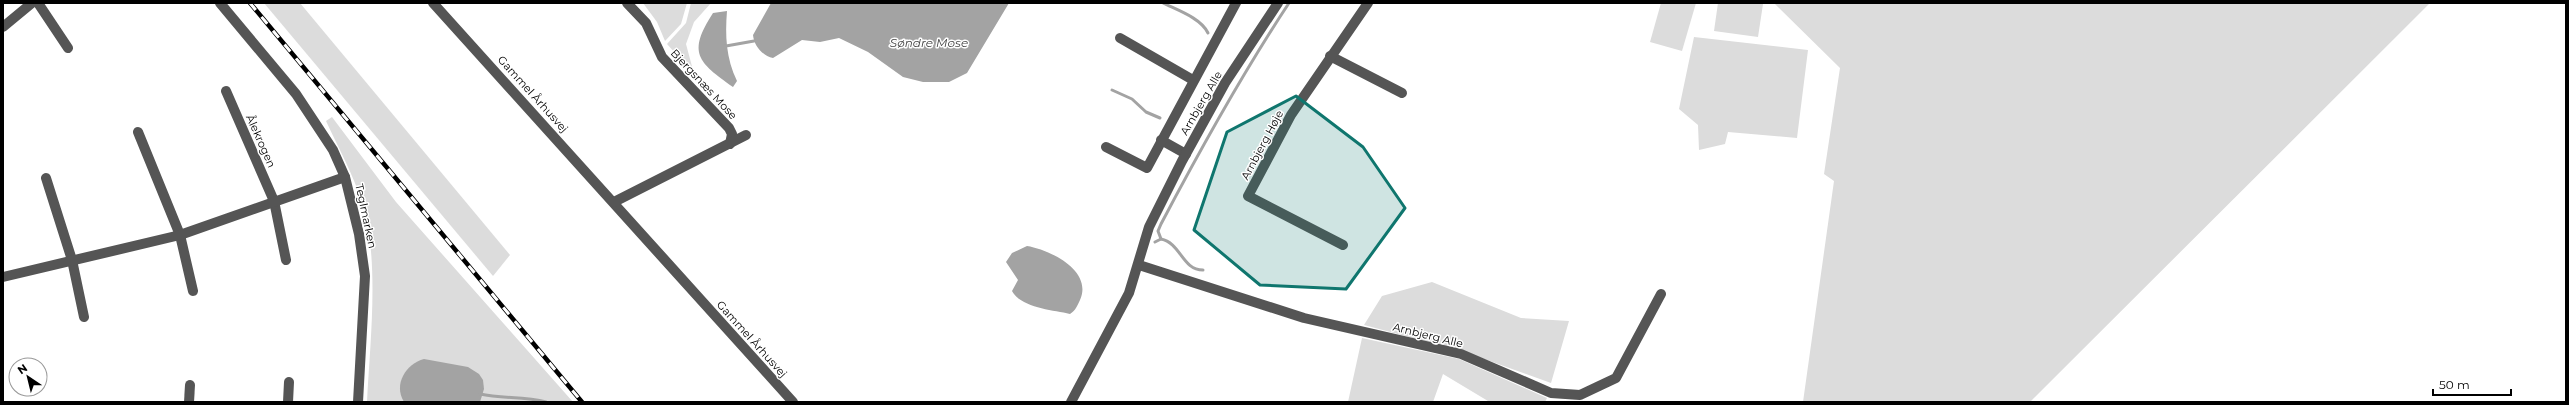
<svg xmlns="http://www.w3.org/2000/svg" width="2569" height="405" font-family="Montserrat,sans-serif">
  <style>
    .green { fill: #dcdcdc }
    .water { fill: #a3a3a3 }
    .lines { fill: none; stroke-linecap: round; stroke-linejoin: round }
    .stream { stroke: #a3a3a3; stroke-width: 3 }
    .minor { stroke: #555; stroke-width: 10 }
    .rail-casing { stroke: #000; stroke-width: 4.5 }
    .rail { stroke: #fff; stroke-width: 3; stroke-dasharray: 9; stroke-linecap: butt }
    .marked { fill: #0f766e; fill-opacity: 0.2; stroke: #0f766e; stroke-width: 3; stroke-linejoin: round }
    .labels { text-anchor: middle; dominant-baseline: central; stroke-width: 3; stroke-linejoin: round; paint-order: stroke }
    .street-label { font-size: 11px; fill: #000; stroke: #fff }
    .water-label { font-size: 12px; font-style: italic; fill: #444; stroke: #fff }
  </style>
  <rect width="100%" height="100%" fill="#fff"/>
  <g class="green">
    <polygon points="264,3 300,3 510,255 493,276"/>
    <polygon points="643,3 687,3 681,24 665,41 657,22"/>
    <polygon points="691,3 711,3 694,22 686,44 694,74 667,44 686,23"/>
    <polygon points="1661,3 1696,3 1682,51 1650,42"/>
    <polygon points="1718,3 1763,4 1758,37 1714,31"/>
    <polygon points="1774,3 2430,3 2030,402 1803,402 1834,181 1824,174 1840,68"/>
    <polygon points="1694,37 1808,50 1797,138 1728,132 1725,144 1699,150 1698,125 1679,109"/>
    <path d="M332 117 396 202 573 402H367C370 342 380 259 362 202 353 174 338 147 326 121Z"/>
    <polygon points="1432,282 1521,318 1569,321 1551,383 1462,351 1364,325 1382,296"/>
    <polygon points="1362,338 1459,359 1547,398 1545,402 1488,401 1443,374 1433,402 1348,402"/>
  </g>
  <g class="water">
    <path d="M771 3H1009L967 73 949 82H923L903 77 868 52 839 38 820 42 802 40 773 58C763 56 754 46 753 35Z"/>
    <path d="M727 11C725 36 726 58 737 81L733 87C698 62 687 53 713 13Z"/>
    <path d="M1027 246C1051 250 1093 271 1080 300 1077 306 1076 310 1070 314 1052 310 1021 308 1012 291L1018 280 1006 262 1012 253Z"/>
    <path d="M424 359 468 367 479 374 483 380 484 389 480 402H404C393 384 406 364 424 359Z"/>
  </g>
  <g class="lines">
    <g class="stream">
      <path d="M1163 3C1177 10 1201 18 1208 33"/>
      <polyline points="726,46 754,41"/>
      <polyline points="1112,90 1132,99 1146,112 1160,118"/>
      <path d="M1161 239C1181 243 1182 270 1203 270"/>
      <path d="M1155 242 1161 239 1158 231 1161 224C1201 148 1242 74 1289 3"/>
      <path d="M480 394C502 399 524 396 546 402"/>
    </g>
    <g class="minor">
      <polyline points="38,3 68,48"/>
      <polyline points="220,3 296,94 333,150 345,177 359,234 365,276 358,402"/>
      <polyline points="433,3 793,402"/>
      <polyline points="627,3 646,23 662,57 729,128 732,134 730,144"/>
      <polyline points="3,27 32,3"/>
      <polyline points="1120,38 1193,80"/>
      <polyline points="1330,56 1402,93"/>
      <polyline points="226,91 274,201 286,260"/>
      <polyline points="138,132 180,235 193,291"/>
      <polyline points="1161,140 1186,154"/>
      <polyline points="1106,147 1147,168 1236,3"/>
      <polyline points="46,178 72,260 84,317"/>
      <polyline points="614,202 746,135"/>
      <polyline points="1343,245 1248,196 1291,115 1368,3"/>
      <polyline points="1139,265 1304,318 1461,354 1551,393 1580,395 1616,378 1661,294"/>
      <polyline points="3,277 180,235 345,177"/>
      <polyline points="189,402 190,385"/>
      <polyline points="288,402 289,382"/>
      <polyline points="1071,402 1129,293 1149,227 1182,161 1225,83 1278,3"/>
    </g>
    <defs>
      <polyline id="rail" points="250,3 582,402"/>
    </defs>
    <use href="#rail" class="rail-casing"/>
    <use href="#rail" class="rail"/>
  </g>
  <path class="marked" d="M1296 96 1363 147 1405 208 1346 289 1260 285 1194 230 1227 132Z"/>
  <g class="labels">
    <g class="street-label">
      <text transform="translate(704 84) rotate(47)">Bjergsnæs Mose</text>
      <text transform="translate(533 94) rotate(48)">Gammel Århusvej</text>
      <text transform="translate(1201 103) rotate(-60)">Arnbjerg Alle</text>
      <text transform="translate(261 141) rotate(66)">Ålekrogen</text>
      <text transform="translate(1262 145) rotate(-62)">Arnbjerg Høje</text>
      <text transform="translate(366 216) rotate(78)">Teglmarken</text>
      <text transform="translate(1428 335) rotate(14)">Arnbjerg Alle</text>
      <text transform="translate(752 339) rotate(48)">Gammel Århusvej</text>
    </g>
    <g class="water-label">
      <text x="929" y="42">Søndre Mose</text>
    </g>
  </g>
  <rect width="2569" height="405" fill="none" stroke="#000000" stroke-width="8"/>
  <g transform="translate(28 377) rotate(325)"><circle r="19" fill="#ffffff" stroke="#999999"/>
  <path d="M0-3L7 15L0 10L-7 15Z" fill="#000000"/>
  <text y="-6" font-size="11" font-weight="bold" text-anchor="middle" fill="#000000">N</text>
  </g>
  <path d="M2433 389v6h78v-6" fill="none" stroke="#000000" stroke-width="2"/>
  <text x="2439" y="389" font-size="12" fill="#000000" stroke="#ffffff" stroke-width="3" paint-order="stroke">50 m</text>
</svg>
